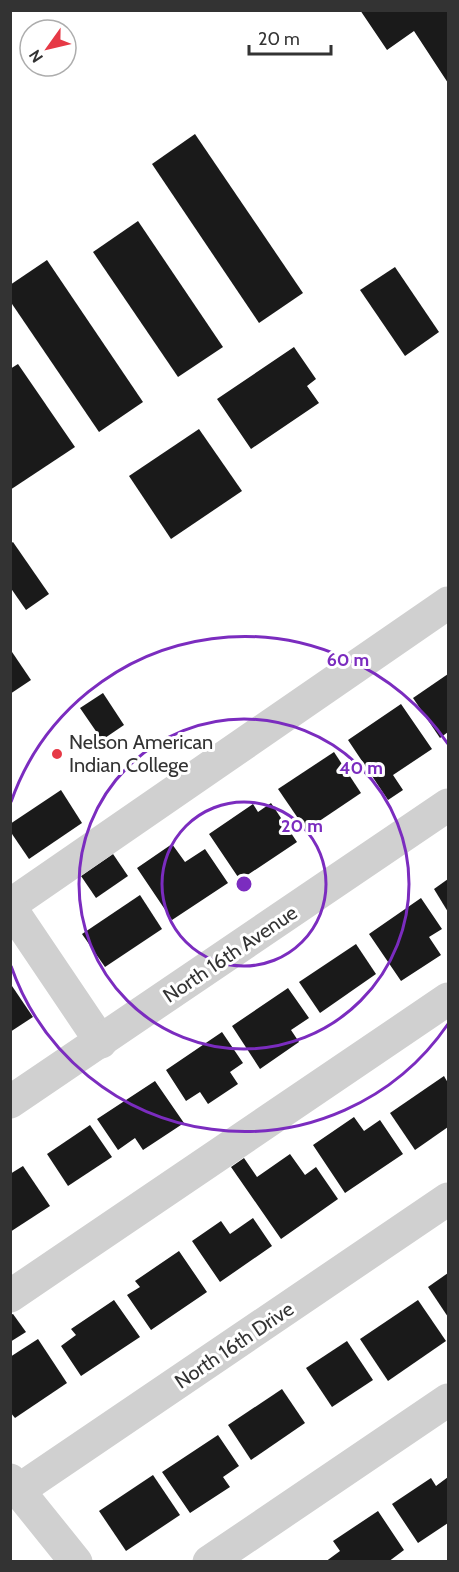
<svg xmlns="http://www.w3.org/2000/svg" width="459" height="1572" font-family="Cabin,sans-serif">
  <style>
    .building { fill: #1a1a1a }
    .lines { fill: none; stroke-linecap: round; stroke-linejoin: round }
    .minor { stroke: #d0d0d0; stroke-width: 33 }
    .ring { fill: none; stroke: #7b2cbf; stroke-width: 3 }
    .poi-dot { fill: #e63946; stroke: #fff; stroke-width: 2 }
    .labels { text-anchor: middle; dominant-baseline: central; stroke-width: 6; stroke-linejoin: round; paint-order: stroke }
    .poi-label { font-size: 20px; fill: #333; stroke: #fff; text-anchor: start }
    .street-label { font-size: 20px; fill: #333; stroke: #fff }
    .centre { fill: #7b2cbf; stroke: #fff; stroke-width: 3 }
    .ring-label { font-size: 18px; text-anchor: middle; font-weight: bold; fill: #7b2cbf; stroke: #fff; stroke-width: 6; stroke-linejoin: round; paint-order: stroke }
  </style>
  <rect width="100%" height="100%" fill="#fff"/>
  <g class="building">
    <polygon points="360,10 448,10 448,83 414,31 387,50"/>
    <polygon points="195,134 303,293 259,323 152,164"/>
    <polygon points="138,221 223,347 178,377 93,252"/>
    <polygon points="47,260 143,402 99,432 10,301 10,285"/>
    <polygon points="395,267 439,332 405,356 360,290"/>
    <polygon points="294,347 316,379 307,386 319,403 251,449 217,399"/>
    <polygon points="18,364 75,447 10,490 10,369"/>
    <polygon points="199,429 242,491 171,539 129,476"/>
    <polygon points="13,542 49,594 26,610 10,587 10,544"/>
    <polygon points="10,649 31,680 10,694"/>
    <polygon points="448,674 448,732 440,738 413,698"/>
    <polygon points="103,693 124,725 102,740 80,708"/>
    <polygon points="401,704 432,749 393,775 403,790 388,800 348,740"/>
    <polygon points="334,752 361,793 306,830 278,789"/>
    <polygon points="61,790 82,823 29,859 10,831 10,824"/>
    <polygon points="271,803 297,842 240,880 209,834 253,804 258,812"/>
    <polygon points="172,844 185,862 205,849 228,883 172,920 137,868"/>
    <polygon points="113,854 128,876 96,898 81,876"/>
    <polygon points="448,879 448,912 434,889"/>
    <polygon points="140,895 162,929 105,967 82,934"/>
    <polygon points="421,898 442,929 429,937 441,955 401,981 369,934"/>
    <polygon points="356,944 376,974 320,1013 299,982"/>
    <polygon points="10,983 33,1017 10,1032"/>
    <polygon points="288,988 309,1018 291,1030 299,1042 260,1069 232,1026"/>
    <polygon points="222,1032 243,1063 230,1072 238,1084 208,1104 200,1092 186,1101 166,1070"/>
    <polygon points="444,1076 448,1083 448,1127 415,1150 390,1113"/>
    <polygon points="155,1081 184,1123 143,1150 135,1138 118,1150 97,1119"/>
    <polygon points="354,1117 364,1131 380,1120 403,1154 345,1193 313,1145"/>
    <polygon points="90,1125 112,1157 68,1186 47,1154"/>
    <polygon points="290,1154 305,1175 316,1167 338,1199 281,1239 231,1167 244,1158 257,1177"/>
    <polygon points="23,1166 50,1206 10,1232 10,1174"/>
    <polygon points="253,1218 272,1246 220,1282 192,1241 221,1221 230,1234"/>
    <polygon points="179,1251 207,1292 151,1330 127,1295 140,1287 135,1281"/>
    <polygon points="448,1273 448,1317 428,1287"/>
    <polygon points="114,1300 140,1337 81,1376 61,1346 76,1335 71,1329"/>
    <polygon points="418,1300 446,1341 388,1381 360,1339"/>
    <polygon points="13,1314 26,1332 10,1342 10,1315"/>
    <polygon points="38,1339 67,1383 15,1418 10,1412 10,1357"/>
    <polygon points="347,1341 373,1380 332,1407 306,1368"/>
    <polygon points="282,1389 305,1423 251,1460 228,1425"/>
    <polygon points="218,1435 239,1466 223,1477 230,1487 190,1513 162,1472"/>
    <polygon points="153,1475 180,1515 126,1551 99,1511"/>
    <polygon points="448,1477 448,1523 418,1543 392,1504 431,1478 436,1486"/>
    <polygon points="378,1511 404,1550 388,1562 325,1562 340,1551 333,1541"/>
  </g>
  <g class="lines">
    <g class="minor">
      <polyline points="10,905 448,603"/>
      <polyline points="10,907 101,1042"/>
      <polyline points="10,1102 448,805"/>
      <polyline points="10,1296 448,999"/>
      <polyline points="10,1480 76,1562"/>
      <polyline points="19,1490 448,1199"/>
      <polyline points="209,1562 448,1400"/>
    </g>
  </g>
  <g class="ring">
    <circle cx="244" cy="884" r="82"/>
    <circle cx="244" cy="884" r="165"/>
    <path d="M448 1024A247 247 0 0 1 11 966M11 802A247 247 0 0 1 448 744"/>
  </g>
  <circle class="poi-dot" cx="57" cy="754" r="6"/>
  <g class="labels">
    <g class="poi-label">
      <text x="69" y="742">Nelson American<tspan x="69" dy="23">Indian College</tspan></text>
    </g>
    <g class="street-label">
      <text transform="translate(230 954) rotate(-34)">North 16th Avenue</text>
      <text transform="translate(234 1345) rotate(-34)">North 16th Drive</text>
    </g>
  </g>
  <circle cx="244" cy="884" r="9" class="centre"/>
  <g class="ring-label">
    <text x="348" y="666">60 m</text>
    <text x="361" y="774">40 m</text>
    <text x="302" y="832">20 m</text>
  </g>
  <rect width="459" height="1572" fill="none" stroke="#333333" stroke-width="24"/>
  <g transform="translate(48 48) rotate(236)"><circle r="28" fill="#ffffff" stroke="#adadad" stroke-width="1.5"/>
  <path d="M0-4.5L10 22L0 15L-10 22Z" fill="#e63946"/>
  <text y="-9" font-size="16" font-weight="bold" text-anchor="middle" fill="#333333">N</text>
  </g>
  <path d="M249 45v9h82v-9" fill="none" stroke="#333333" stroke-width="3"/>
  <text x="258" y="45" font-size="18" fill="#333333" stroke="#ffffff" stroke-width="4.5" paint-order="stroke">20 m</text>
</svg>
